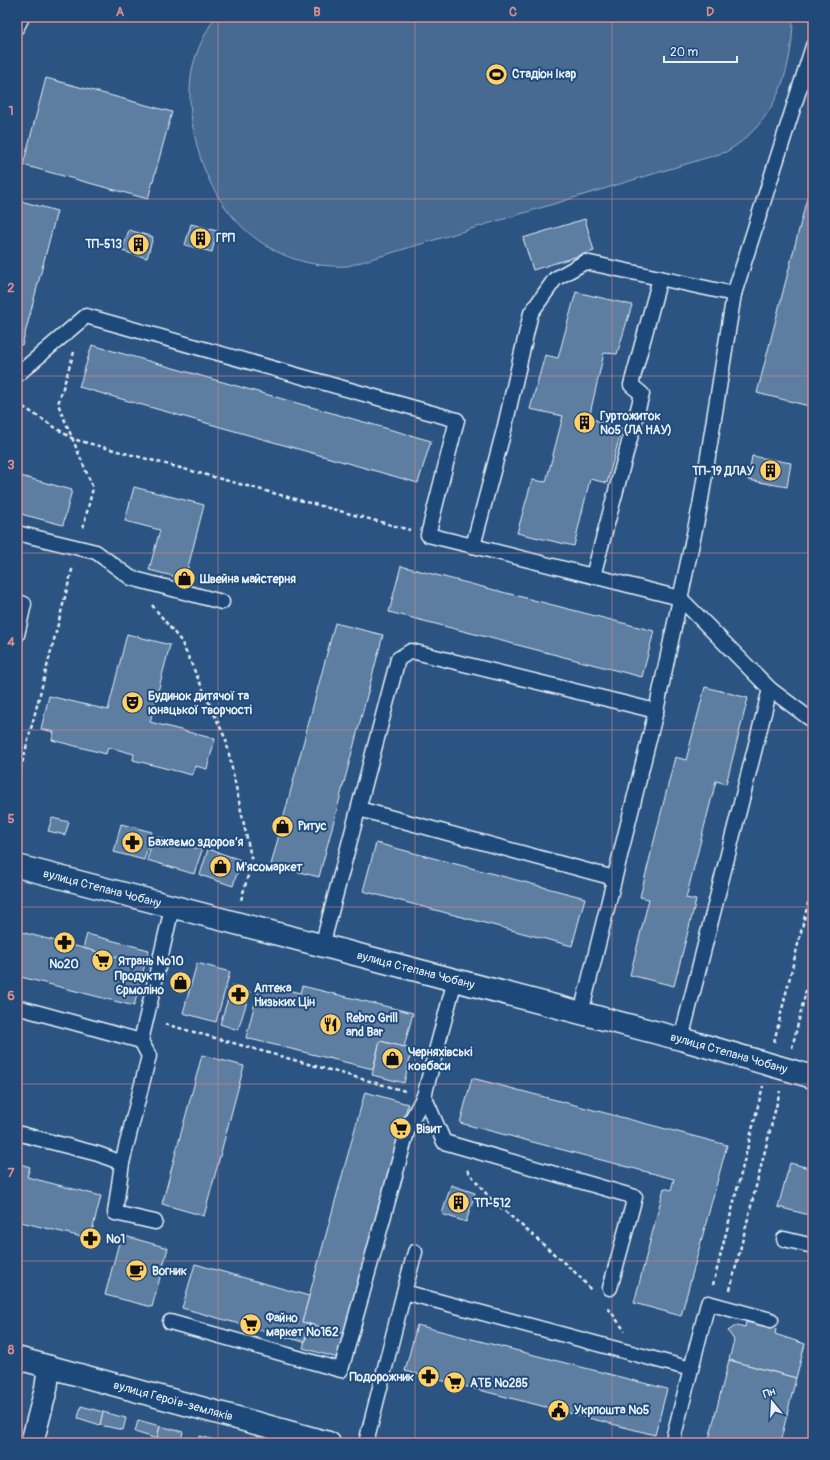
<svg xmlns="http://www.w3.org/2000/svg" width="830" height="1460" font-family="Pangolin,sans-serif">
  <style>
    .green { fill: #476b93; stroke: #98aec6 }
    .building { fill: #5d7da1; stroke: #e8f1f8 }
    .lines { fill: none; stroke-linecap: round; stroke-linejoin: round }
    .lane-casing { stroke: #e8f1f8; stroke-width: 17 }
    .street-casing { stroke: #e8f1f8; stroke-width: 25 }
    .primary-casing { stroke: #e8f1f8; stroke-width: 25 }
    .path { stroke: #e8f1f8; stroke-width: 2.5; stroke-dasharray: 4 3; stroke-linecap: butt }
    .lane { stroke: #1f4a7a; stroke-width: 14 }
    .street { stroke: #1f4a7a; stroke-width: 22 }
    .primary { stroke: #1f4a7a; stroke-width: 22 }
    .grid { fill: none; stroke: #df8c90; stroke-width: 1; stroke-opacity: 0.55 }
    .labels { text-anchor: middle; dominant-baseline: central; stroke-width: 4; stroke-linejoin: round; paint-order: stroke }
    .poi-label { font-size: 12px; font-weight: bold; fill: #e8f1f8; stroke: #1f4a7a; text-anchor: start }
    .street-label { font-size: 12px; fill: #e8f1f8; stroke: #1f4a7a }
    .neatline { fill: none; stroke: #df8c90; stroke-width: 1.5 }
    .grid-label { font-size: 13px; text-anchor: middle; font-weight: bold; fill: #df8c90 }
  </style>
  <rect width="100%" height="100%" fill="#2b5482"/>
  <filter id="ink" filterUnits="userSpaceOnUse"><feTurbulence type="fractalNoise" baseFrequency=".025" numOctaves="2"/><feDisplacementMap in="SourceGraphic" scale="8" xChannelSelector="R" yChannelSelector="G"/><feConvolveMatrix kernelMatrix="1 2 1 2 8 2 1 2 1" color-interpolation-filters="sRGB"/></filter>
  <g filter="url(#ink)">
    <path class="green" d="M215 17H793V20C792 74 774 124 726 152L348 266C269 270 213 215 196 142 190 118 188 93 192 70 196 51 205 33 215 17Z"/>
    <g class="building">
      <polygon points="46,78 172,112 148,199 23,165"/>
      <polygon points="813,175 813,407 757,393"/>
      <polygon points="17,200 57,211 22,345 17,344"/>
      <polygon points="585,219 594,251 533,270 523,238"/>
      <polygon points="191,224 217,231 212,252 185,245"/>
      <polygon points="129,230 153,237 147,258 122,251"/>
      <polygon points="576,292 632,305 617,354 604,353 589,418 622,428 607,483 590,479 574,546 517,533 532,480 546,482 563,416 530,409 545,355 558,358"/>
      <polygon points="92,345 431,441 418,483 79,387"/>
      <polygon points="752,456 791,463 787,487 748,480"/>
      <polygon points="17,475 72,490 63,525 17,513"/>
      <polygon points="134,487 204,505 185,579 149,570 160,530 125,521"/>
      <polygon points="401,566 654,631 642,677 389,612"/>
      <polygon points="335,623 383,635 319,877 271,865"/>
      <polygon points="127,634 170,645 150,722 215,739 207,769 195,766 192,775 133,760 134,754 108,747 106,754 52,740 54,732 41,729 49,696 108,710"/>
      <polygon points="705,687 748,698 726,784 716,781 686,898 696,900 674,986 630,975 649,899 640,897 675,757 686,760"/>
      <polygon points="52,818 69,822 65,835 48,831"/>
      <polygon points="121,824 152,832 144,860 114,852"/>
      <polygon points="154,836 202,850 194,874 147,860"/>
      <polygon points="376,843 585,898 572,946 363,891"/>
      <polygon points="208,849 241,860 233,886 200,875"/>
      <polygon points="17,931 145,964 134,1006 17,976"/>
      <polygon points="87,934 149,950 145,964 83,948"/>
      <polygon points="197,963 230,972 216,1022 183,1013"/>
      <polygon points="260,983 300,993 302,986 413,1013 404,1047 380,1041 373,1069 246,1038"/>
      <polygon points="232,986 250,992 238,1030 220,1024"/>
      <polygon points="380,1041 412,1049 404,1083 372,1075"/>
      <polygon points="202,1055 244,1066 204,1216 162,1204"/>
      <polygon points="472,1078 727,1145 681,1316 634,1303 664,1188 671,1190 674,1179 460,1123"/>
      <polygon points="365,1092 408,1104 345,1334 302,1322"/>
      <polygon points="17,1163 30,1167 27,1177 101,1196 90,1239 17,1221"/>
      <polygon points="790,1163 813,1169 813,1216 778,1207"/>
      <polygon points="451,1185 475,1193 466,1222 442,1214"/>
      <polygon points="121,1235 168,1248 152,1307 105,1295"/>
      <polygon points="195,1264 309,1296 302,1322 310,1324 304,1342 182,1308"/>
      <polygon points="746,1322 776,1329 775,1334 805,1344 796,1378 729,1360 734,1340 728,1331 737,1325 745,1327"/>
      <polygon points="310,1324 345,1334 338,1358 303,1348"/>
      <polygon points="417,1325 667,1389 655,1435 405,1371"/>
      <polygon points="729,1360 796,1378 780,1443 708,1443"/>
      <polygon points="81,1406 103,1412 100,1425 78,1418"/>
      <polygon points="103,1412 126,1418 123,1430 100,1425"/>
      <polygon points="138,1420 160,1426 157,1439 135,1432"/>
      <polygon points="160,1426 183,1432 180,1443 157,1439"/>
      <polygon points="200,1436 225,1443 198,1443"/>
    </g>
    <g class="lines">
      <defs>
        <g id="lane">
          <polyline points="17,27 22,17"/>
          <polyline points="734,294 585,262 555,279 531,313 504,430 473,546 680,598 770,689 813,721"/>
          <polyline points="17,375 86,316 457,420 428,535 473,546"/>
          <polyline points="17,533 96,552 131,578 222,602"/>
          <polyline points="593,576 642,394 631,385 660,278"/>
          <polyline points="17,601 24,604 17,635"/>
          <polyline points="359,809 614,878"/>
          <polyline points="322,946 398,659 411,651 656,711"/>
          <polyline points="17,1007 141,1041 172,908"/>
          <polyline points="581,1013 656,711 700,506 734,294 813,46"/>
          <polyline points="681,1039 770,689"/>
          <polyline points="141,1041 149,1056 122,1163 115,1213 155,1222"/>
          <polyline points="424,1096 444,1142 635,1197 610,1288"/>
          <polyline points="17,1133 98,1154 122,1163"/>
          <polyline points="784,1239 813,1246"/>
          <polyline points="404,1292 415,1252"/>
          <polyline points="170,1322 341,1370 409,1125 424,1096 455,980"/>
          <polyline points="691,1369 708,1303 771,1320"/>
          <polyline points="366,1443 404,1292 691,1369 672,1443"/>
        </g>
        <g id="street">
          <path id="s1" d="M17 866 681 1039 813 1077"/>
          <polyline points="32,1443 46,1389 49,1367"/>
        </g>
        <g id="primary">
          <path id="s2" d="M17 1358 329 1443"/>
        </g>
      </defs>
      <use href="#lane" class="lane-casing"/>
      <use href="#street" class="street-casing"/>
      <use href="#primary" class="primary-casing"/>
      <g class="path">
        <polyline points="74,352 58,404 93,488 83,528"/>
        <polyline points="17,403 73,439 410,530"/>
        <polyline points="152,605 181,641 226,740 252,862 241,900"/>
        <polyline points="17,783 73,566"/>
        <polyline points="165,1024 405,1091"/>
        <polyline points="774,1042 813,883"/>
        <polyline points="792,1048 813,962"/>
        <polyline points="467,1170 489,1197 578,1275 591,1290"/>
        <polyline points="713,1285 763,1086"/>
        <polyline points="730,1290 780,1091"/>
        <polyline points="608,1308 625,1331"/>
      </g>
      <use href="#lane" class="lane"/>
      <use href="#street" class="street"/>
      <use href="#primary" class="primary"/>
    </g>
  </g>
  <path class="grid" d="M218 17V1443M415 17V1443M612 17V1443M17 199H813M17 376H813M17 553H813M17 730H813M17 907H813M17 1084H813M17 1261H813"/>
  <defs>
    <symbol id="stadium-disc" viewBox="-11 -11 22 22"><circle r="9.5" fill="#ffd166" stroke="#1f4a7a"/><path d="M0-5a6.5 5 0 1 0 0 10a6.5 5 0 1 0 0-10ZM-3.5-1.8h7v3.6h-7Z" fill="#111"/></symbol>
    <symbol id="building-disc" viewBox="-11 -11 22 22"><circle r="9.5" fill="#ffd166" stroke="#1f4a7a"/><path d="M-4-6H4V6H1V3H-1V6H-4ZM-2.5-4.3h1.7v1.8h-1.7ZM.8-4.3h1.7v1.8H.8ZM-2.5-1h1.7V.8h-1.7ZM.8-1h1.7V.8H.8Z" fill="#111"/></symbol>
    <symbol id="shop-disc" viewBox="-11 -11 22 22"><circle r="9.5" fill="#ffd166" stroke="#1f4a7a"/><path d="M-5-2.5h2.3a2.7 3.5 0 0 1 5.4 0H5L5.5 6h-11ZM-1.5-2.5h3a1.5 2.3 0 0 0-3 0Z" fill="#111"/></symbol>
    <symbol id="theatre-disc" viewBox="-11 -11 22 22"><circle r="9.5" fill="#ffd166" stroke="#1f4a7a"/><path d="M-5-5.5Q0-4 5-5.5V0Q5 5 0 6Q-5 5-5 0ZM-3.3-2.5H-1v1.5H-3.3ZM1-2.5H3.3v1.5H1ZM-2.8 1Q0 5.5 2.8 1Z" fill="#111"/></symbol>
    <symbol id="pharmacy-disc" viewBox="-11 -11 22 22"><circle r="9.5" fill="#ffd166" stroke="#1f4a7a"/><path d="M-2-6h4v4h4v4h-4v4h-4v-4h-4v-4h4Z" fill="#111"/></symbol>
    <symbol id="supermarket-disc" viewBox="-11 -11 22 22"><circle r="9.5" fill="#ffd166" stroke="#1f4a7a"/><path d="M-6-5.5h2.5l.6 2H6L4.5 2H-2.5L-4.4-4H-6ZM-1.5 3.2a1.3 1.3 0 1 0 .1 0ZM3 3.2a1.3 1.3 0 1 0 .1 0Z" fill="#111"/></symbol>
    <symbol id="restaurant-disc" viewBox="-11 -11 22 22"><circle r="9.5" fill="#ffd166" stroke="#1f4a7a"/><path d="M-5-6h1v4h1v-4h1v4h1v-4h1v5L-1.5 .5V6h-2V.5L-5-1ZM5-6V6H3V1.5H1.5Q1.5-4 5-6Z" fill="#111"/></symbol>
    <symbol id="cafe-disc" viewBox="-11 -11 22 22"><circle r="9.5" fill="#ffd166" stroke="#1f4a7a"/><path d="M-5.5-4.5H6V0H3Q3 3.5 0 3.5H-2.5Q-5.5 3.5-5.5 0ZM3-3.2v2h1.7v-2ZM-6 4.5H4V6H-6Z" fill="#111"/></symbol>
    <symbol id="civic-disc" viewBox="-11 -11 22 22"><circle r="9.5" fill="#ffd166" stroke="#1f4a7a"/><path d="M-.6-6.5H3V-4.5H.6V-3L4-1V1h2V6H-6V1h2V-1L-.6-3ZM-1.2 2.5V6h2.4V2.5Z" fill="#111"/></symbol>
  </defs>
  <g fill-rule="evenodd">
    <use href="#stadium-disc" x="484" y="62" width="25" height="25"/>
    <use href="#building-disc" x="188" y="226" width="25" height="25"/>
    <use href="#building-disc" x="126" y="232" width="25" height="25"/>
    <use href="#building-disc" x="572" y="410" width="25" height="25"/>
    <use href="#building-disc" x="758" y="458" width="25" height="25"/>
    <use href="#shop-disc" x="172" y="566" width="25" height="25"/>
    <use href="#theatre-disc" x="120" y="690" width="25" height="25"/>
    <use href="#shop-disc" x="270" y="814" width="25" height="25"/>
    <use href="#pharmacy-disc" x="120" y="830" width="25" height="25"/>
    <use href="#shop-disc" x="208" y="854" width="25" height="25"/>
    <use href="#pharmacy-disc" x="52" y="930" width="25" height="25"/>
    <use href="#supermarket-disc" x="90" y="948" width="25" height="25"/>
    <use href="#shop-disc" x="168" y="970" width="25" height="25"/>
    <use href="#pharmacy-disc" x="226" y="982" width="25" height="25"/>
    <use href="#restaurant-disc" x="318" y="1012" width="25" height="25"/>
    <use href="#shop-disc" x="380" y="1046" width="25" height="25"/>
    <use href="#supermarket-disc" x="388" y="1116" width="25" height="25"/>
    <use href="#building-disc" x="446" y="1190" width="25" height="25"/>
    <use href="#pharmacy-disc" x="78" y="1226" width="25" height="25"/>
    <use href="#cafe-disc" x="124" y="1258" width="25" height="25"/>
    <use href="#supermarket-disc" x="238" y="1312" width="25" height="25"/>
    <use href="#pharmacy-disc" x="416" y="1364" width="25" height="25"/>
    <use href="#supermarket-disc" x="442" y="1370" width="25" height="25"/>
    <use href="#civic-disc" x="546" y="1398" width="25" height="25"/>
  </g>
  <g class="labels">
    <g class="poi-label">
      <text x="512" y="74">Стадіон Ікар</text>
      <text x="216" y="238">ГРП</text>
      <text x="122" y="244" text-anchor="end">ТП-513</text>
      <text x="600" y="416">Гуртожиток<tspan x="600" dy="14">№5 (ЛА НАУ)</tspan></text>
      <text x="754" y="471" text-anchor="end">ТП-19 ДЛАУ</text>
      <text x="200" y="579">Швейна майстерня</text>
      <text x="148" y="696">Будинок дитячої та<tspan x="148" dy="14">юнацької творчості</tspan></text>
      <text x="298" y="826">Ритус</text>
      <text x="148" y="842">Бажаємо здоров’я</text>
      <text x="236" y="867">М'ясомаркет</text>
      <text x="118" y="961">Ятрань №10</text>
      <text x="64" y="964" text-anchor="middle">№20</text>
      <text x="164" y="976" text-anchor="end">Продукти<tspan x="164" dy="14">Єрмоліно</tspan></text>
      <text x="254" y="988">Аптека<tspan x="254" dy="14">Низьких Цін</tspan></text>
      <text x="346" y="1018">Rebro Grill<tspan x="346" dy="14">and Bar</tspan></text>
      <text x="408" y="1052">Черняхівські<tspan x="408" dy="14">ковбаси</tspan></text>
      <text x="416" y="1129">Візит</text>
      <text x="474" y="1203">ТП-512</text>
      <text x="106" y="1239">№1</text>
      <text x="152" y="1271">Вогник</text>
      <text x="266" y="1318">Файно<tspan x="266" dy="14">маркет №162</tspan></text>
      <text x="414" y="1377" text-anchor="end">Подорожник</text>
      <text x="470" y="1383">АТБ №285</text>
      <text x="574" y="1410">Укрпошта №5</text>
    </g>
    <g class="street-label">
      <text stroke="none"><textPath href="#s1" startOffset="88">вулиця Степана Чобану</textPath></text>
      <text stroke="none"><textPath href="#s1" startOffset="412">вулиця Степана Чобану</textPath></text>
      <text stroke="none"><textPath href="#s1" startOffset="736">вулиця Степана Чобану</textPath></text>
      <text stroke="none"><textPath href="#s2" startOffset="162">вулиця Героїв-земляків</textPath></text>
    </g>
  </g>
  <rect width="830" height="1460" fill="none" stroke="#1f4a7a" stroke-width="44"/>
  <g transform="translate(772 1402) rotate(342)" stroke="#1f4a7a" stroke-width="3" paint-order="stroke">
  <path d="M0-3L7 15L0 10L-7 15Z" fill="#e8f1f8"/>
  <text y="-6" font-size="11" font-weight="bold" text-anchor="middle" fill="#e8f1f8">Пн</text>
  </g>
  <path d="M664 56v6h73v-6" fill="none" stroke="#e8f1f8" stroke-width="2"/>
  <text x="670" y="56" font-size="12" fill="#e8f1f8" stroke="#1f4a7a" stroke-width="3" paint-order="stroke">20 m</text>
  <rect x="22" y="22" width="786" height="1416" class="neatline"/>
  <g class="grid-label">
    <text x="120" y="16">A</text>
    <text x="317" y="16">B</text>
    <text x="513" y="16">C</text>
    <text x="710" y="16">D</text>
    <text x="11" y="115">1</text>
    <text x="11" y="292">2</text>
    <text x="11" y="469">3</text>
    <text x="11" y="646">4</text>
    <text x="11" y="823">5</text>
    <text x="11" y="1000">6</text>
    <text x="11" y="1177">7</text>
    <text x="11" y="1354">8</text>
  </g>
</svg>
